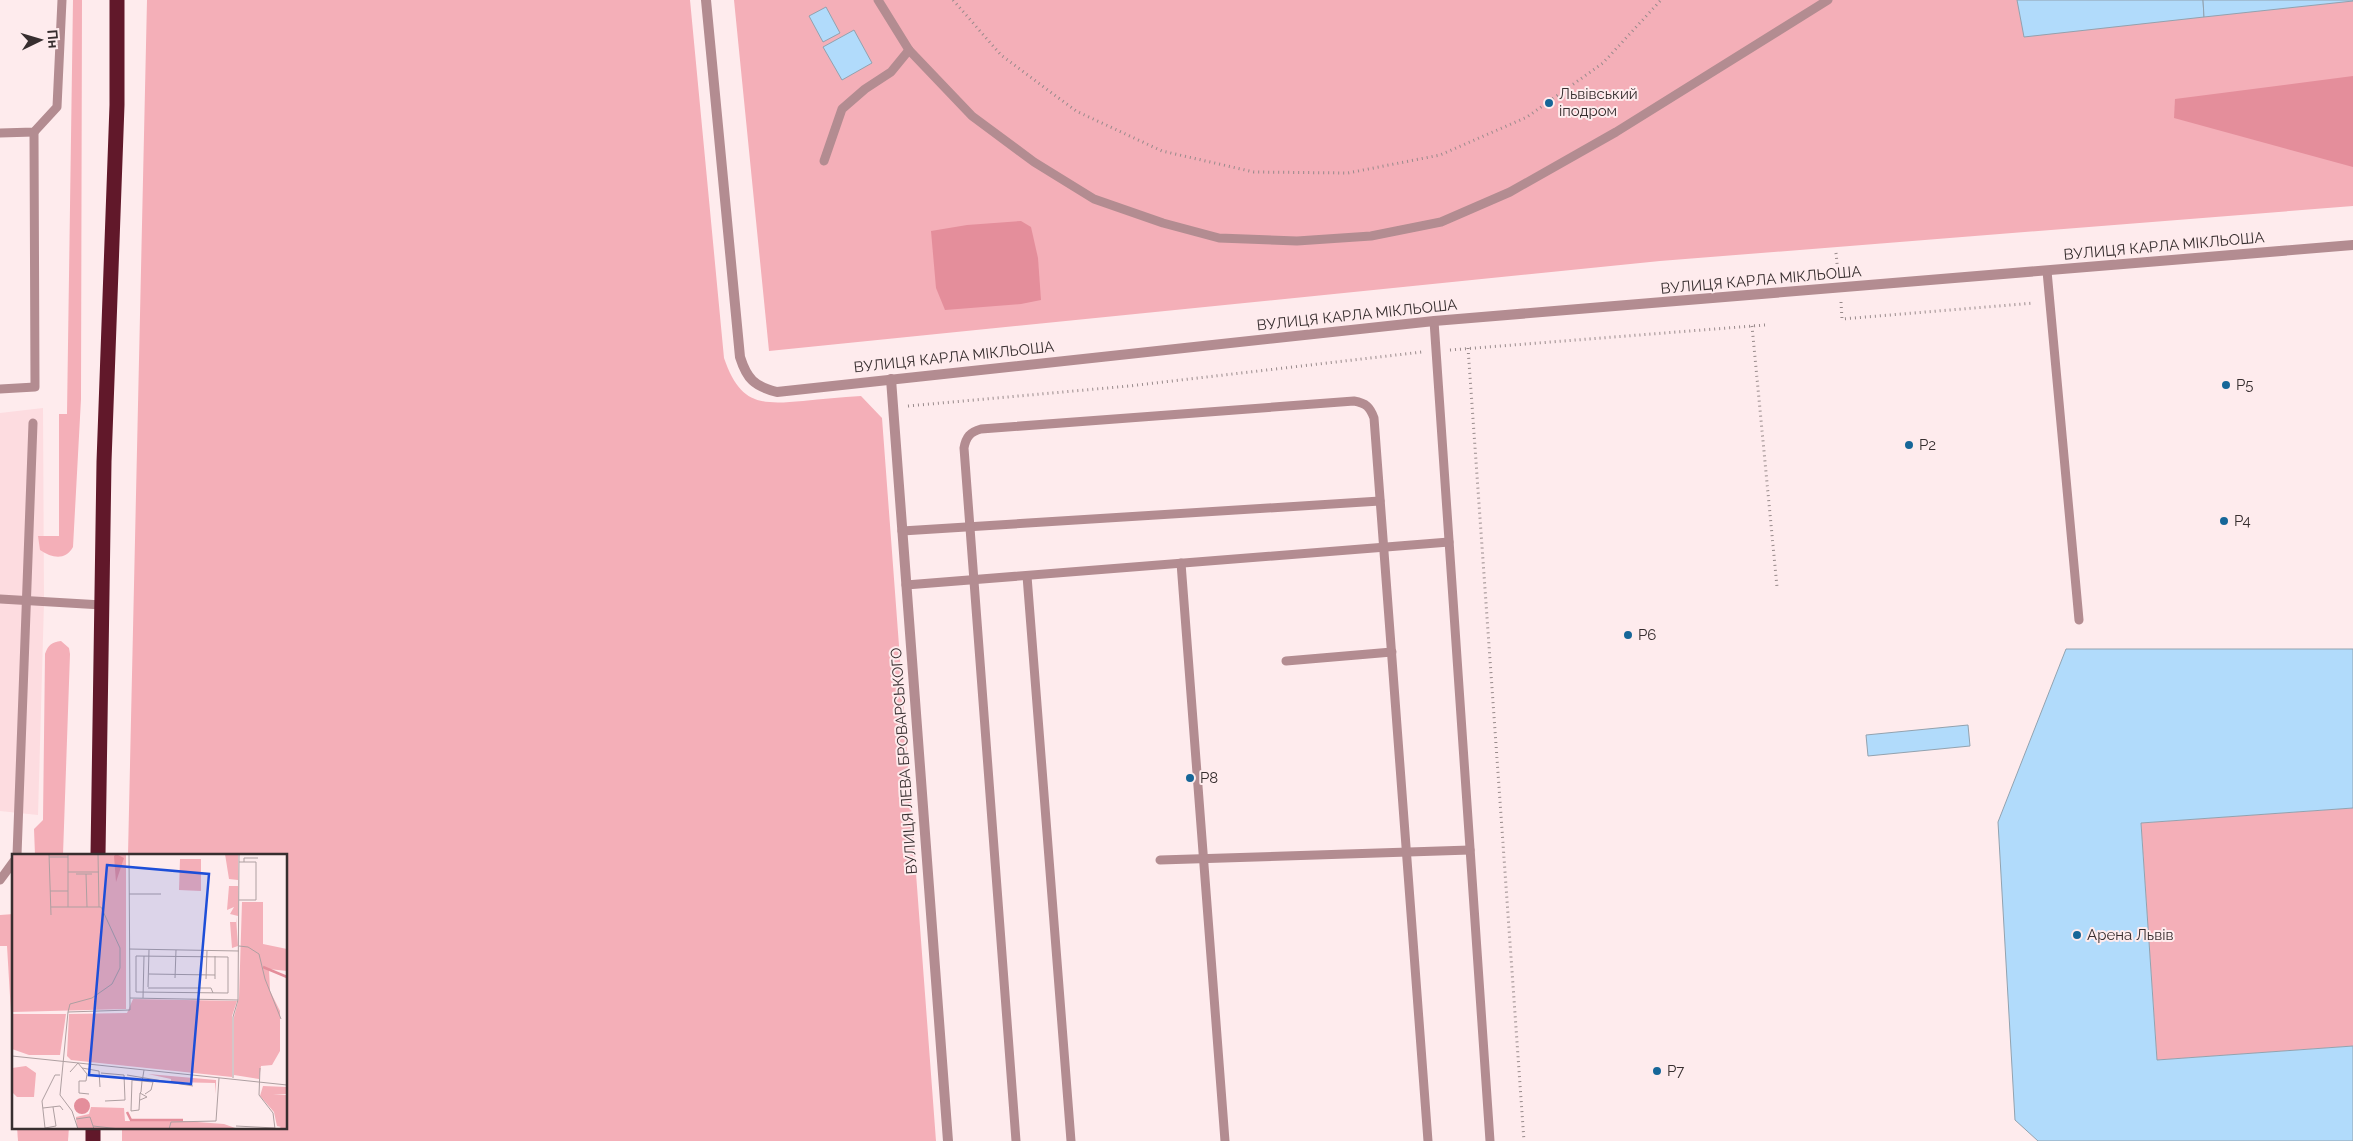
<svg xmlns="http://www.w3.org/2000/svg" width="2353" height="1141" font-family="Raleway,sans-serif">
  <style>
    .built { fill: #fddce0 }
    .green { fill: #f4afb8 }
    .water { fill: #e48e9b }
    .building { fill: #b1dbfb; stroke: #92a2af }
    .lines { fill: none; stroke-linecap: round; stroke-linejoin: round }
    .path { stroke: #988a8b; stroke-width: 3; stroke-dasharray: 1 4; stroke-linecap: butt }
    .lane { stroke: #b38c91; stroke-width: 9 }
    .street { stroke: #b38c91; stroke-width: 10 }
    .highway { stroke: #61182a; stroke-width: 15 }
    .poi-dot { fill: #166698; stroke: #feebed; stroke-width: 2 }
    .labels { text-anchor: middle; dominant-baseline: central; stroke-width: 4; stroke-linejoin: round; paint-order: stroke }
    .poi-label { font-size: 15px; fill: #372e2f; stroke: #feebed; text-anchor: start }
    .street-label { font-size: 15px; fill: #372e2f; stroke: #feebed }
    .inset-river { fill: none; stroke: #e48e9b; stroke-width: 2.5 }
    .inset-road { fill: none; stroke: #ae9fa1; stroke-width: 1 }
    .view { fill: #1d4ed8; fill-opacity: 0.15; stroke: #1d4ed8; stroke-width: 2.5 }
    .inset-edge { fill: none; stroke: #372e2f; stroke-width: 2.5 }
  </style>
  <rect width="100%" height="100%" fill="#feebed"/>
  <polygon class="built" points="43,408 44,602 38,815 0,811 0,413"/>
  <g class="green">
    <path d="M73 0H82L81 399 73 547C65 561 52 558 40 550L38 536H59V414H67Z"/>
    <path d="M147 0H690L724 358C740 404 759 405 803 401 822 399 841 397 861 396L882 418 936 1141H122V1127H286V855H128Z"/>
    <polygon points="734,0 2353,0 2353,206 1660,261 769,351"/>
    <path d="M61 641 69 648 70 654 63 855H35L34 829 43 820 45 654C48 645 52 642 61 641Z"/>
    <polygon points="2353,808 2353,1046 2157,1060 2141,823"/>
    <polygon points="14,914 14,1063 7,946 0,946 0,915"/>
    <polygon points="17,1127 69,1127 68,1141 18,1141"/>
  </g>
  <g class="water">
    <polygon points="2353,76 2353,167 2174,118 2175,99"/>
    <polygon points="1021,221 1031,227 1038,258 1041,300 1021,304 945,310 936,288 931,231 967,225"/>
  </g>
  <g class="building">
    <polygon points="2017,0 2203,0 2204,17 2024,37"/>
    <polygon points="2203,0 2353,0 2353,1 2204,17"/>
    <polygon points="826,7 840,33 823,42 809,16"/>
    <polygon points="854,30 872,63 842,80 823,47"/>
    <polygon points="2066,649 2353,649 2353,808 2141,823 2157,1060 2353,1046 2353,1141 2038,1141 2015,1120 1998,822"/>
    <polygon points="1968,725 1970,746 1868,756 1866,735"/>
  </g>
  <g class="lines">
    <g class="path">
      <polyline points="953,0 1001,55 1076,111 1162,151 1254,172 1348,173 1440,155 1527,117 1603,63 1661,0"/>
      <polyline points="1836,253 1838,273"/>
      <polyline points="1841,302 1842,319 2034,303"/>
      <polyline points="1752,326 1777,587"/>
      <polyline points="1468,348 1524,1141"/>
      <polyline points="1450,350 1765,325"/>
      <polyline points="908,406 1129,386 1422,352"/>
    </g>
    <g class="lane">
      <polyline points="878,0 909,50 972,116 1034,162 1094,199 1163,223 1219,238 1297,241 1371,236 1441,222 1510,192 1616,132 1828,0"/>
      <polyline points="0,133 34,132 57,107 62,0"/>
      <polyline points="824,161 842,109 865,89 891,72 909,50"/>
      <polyline points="2047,271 2079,620"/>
      <polyline points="1434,321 1490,1141"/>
      <polyline points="0,389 35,387 34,132"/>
      <polyline points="902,531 1380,501"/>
      <polyline points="1181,563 1225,1141"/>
      <polyline points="1027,576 1071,1141"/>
      <polyline points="906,585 1449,542"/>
      <polyline points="0,599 102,605"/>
      <polyline points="1286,661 1392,652"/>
      <polyline points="17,855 33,423"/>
      <polyline points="1160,860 1470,850"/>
      <polyline points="0,880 14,861"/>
      <path d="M1016 1141 964 448C966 437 970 432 981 429L1354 401C1366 403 1370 407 1374 418L1428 1141"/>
    </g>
    <g class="street">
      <path d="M706 0 740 357C747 379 754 386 777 392L1434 321 2353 245"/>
      <polyline points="891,379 948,1141"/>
    </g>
    <g class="highway">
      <polyline points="98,855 104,462 117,105 117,0"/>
      <polyline points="93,1141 93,1127"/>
    </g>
  </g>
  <g class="poi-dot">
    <circle cx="1549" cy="103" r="5"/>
    <circle cx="2226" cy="385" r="5"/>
    <circle cx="1909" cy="445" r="5"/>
    <circle cx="2224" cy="521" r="5"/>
    <circle cx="1628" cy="635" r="5"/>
    <circle cx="1190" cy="778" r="5"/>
    <circle cx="2077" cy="935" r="5"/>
    <circle cx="1657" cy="1071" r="5"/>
  </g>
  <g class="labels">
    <g class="poi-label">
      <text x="1559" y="94">Львівський<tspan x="1559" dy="17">іподром</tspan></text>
      <text x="2236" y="385">P5</text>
      <text x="1919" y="445">P2</text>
      <text x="2234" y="521">P4</text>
      <text x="1638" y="635">P6</text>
      <text x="1200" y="778">P8</text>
      <text x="2087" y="935">Арена Львів</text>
      <text x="1667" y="1071">P7</text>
    </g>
    <g class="street-label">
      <text transform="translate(2164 246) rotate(-5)">ВУЛИЦЯ КАРЛА МІКЛЬОША</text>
      <text transform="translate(1761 280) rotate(-5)">ВУЛИЦЯ КАРЛА МІКЛЬОША</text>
      <text transform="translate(1357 315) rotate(-6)">ВУЛИЦЯ КАРЛА МІКЛЬОША</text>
      <text transform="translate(954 357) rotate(-6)">ВУЛИЦЯ КАРЛА МІКЛЬОША</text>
      <text transform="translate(904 761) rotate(-94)">ВУЛИЦЯ ЛЕВА БРОВАРСЬКОГО</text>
    </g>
  </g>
  <g transform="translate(12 854)">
    <rect width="275" height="275" fill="#feebed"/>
    <path d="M0 0H114V155L0 158ZM213 0H226V26L217 25ZM168 5H189V37L167 36ZM217 32H226V62L218 60 222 53 215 56ZM230 48H251V90L275 95V117L257 115 258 137 268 157V197L260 211 249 212 247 225 222 221V163L227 144ZM224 63 226 92 220 94 218 68H224ZM121 145 225 147 220 162V223L59 206 55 202 57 160 115 159ZM0 160H54L48 201H17L0 195ZM14 212 24 219 22 243H5L0 238V214ZM136 220 204 226V240L203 229 159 228V225ZM251 232 275 233V240H261L275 241V275H266L269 273 265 272 262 258 248 242ZM79 253 112 254 113 267H172L212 270 226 275H65L64 263 77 260Z" fill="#f4afb8"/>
    <path d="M104 0 112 4 104 28 102 2ZM62 252a8 8 0 1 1 16 0a8 8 0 1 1-16 0Z" fill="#e48e9b"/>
    <path class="inset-river" d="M251 113 275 123M115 258 119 266H171"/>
    <path class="inset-road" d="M37 0 39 61M56 0V53M86 0 87 53M37 3H56M232 8V4H246M56 18H87M64 20H80M74 20 75 53M38 37H56M117 40H149M227 46H244V8H227M39 53H89L108 94V114L100 130 80 144 58 150 56 158M227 92 236 93 247 100 253 125 269 165M117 95 227 97M124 102 216 103V139L124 138ZM137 120 203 121M163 124 164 96M194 125 195 97M203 125V102M136 133 137 96M136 134H199L201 139M118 144 226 146 227 0M131 144 132 102M0 202 275 231M70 214 87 217 88 233M248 214 247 241 261 259 263 275M132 216 131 222 130 227 129 238 128 239 127 256 119 257 120 226 130 227 141 228 139 236 133 240M58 218 66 209 75 220 74 227H67V239L77 240M89 219 112 221 113 246 93 247M115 221 181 232M221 224V163L226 146M128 246 135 243 128 239M41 253 44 272 33 274 30 247 43 221H48M31 254 48 252 51 256M64 265 78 263 82 275M81 272 108 275M224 272 263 274M66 275 60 257 48 241 56 158 118 156 117 0M157 275 159 268 204 267 207 224"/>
    <path class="view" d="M95 11 197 20 179 230 77 221Z"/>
    <rect width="275" height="275" class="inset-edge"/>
  </g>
  <g transform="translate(40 40) rotate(85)" stroke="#feebed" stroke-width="4" paint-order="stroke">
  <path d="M0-4L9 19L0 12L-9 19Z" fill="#372e2f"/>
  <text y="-8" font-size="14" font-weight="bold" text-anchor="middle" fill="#372e2f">Пн</text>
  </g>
</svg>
